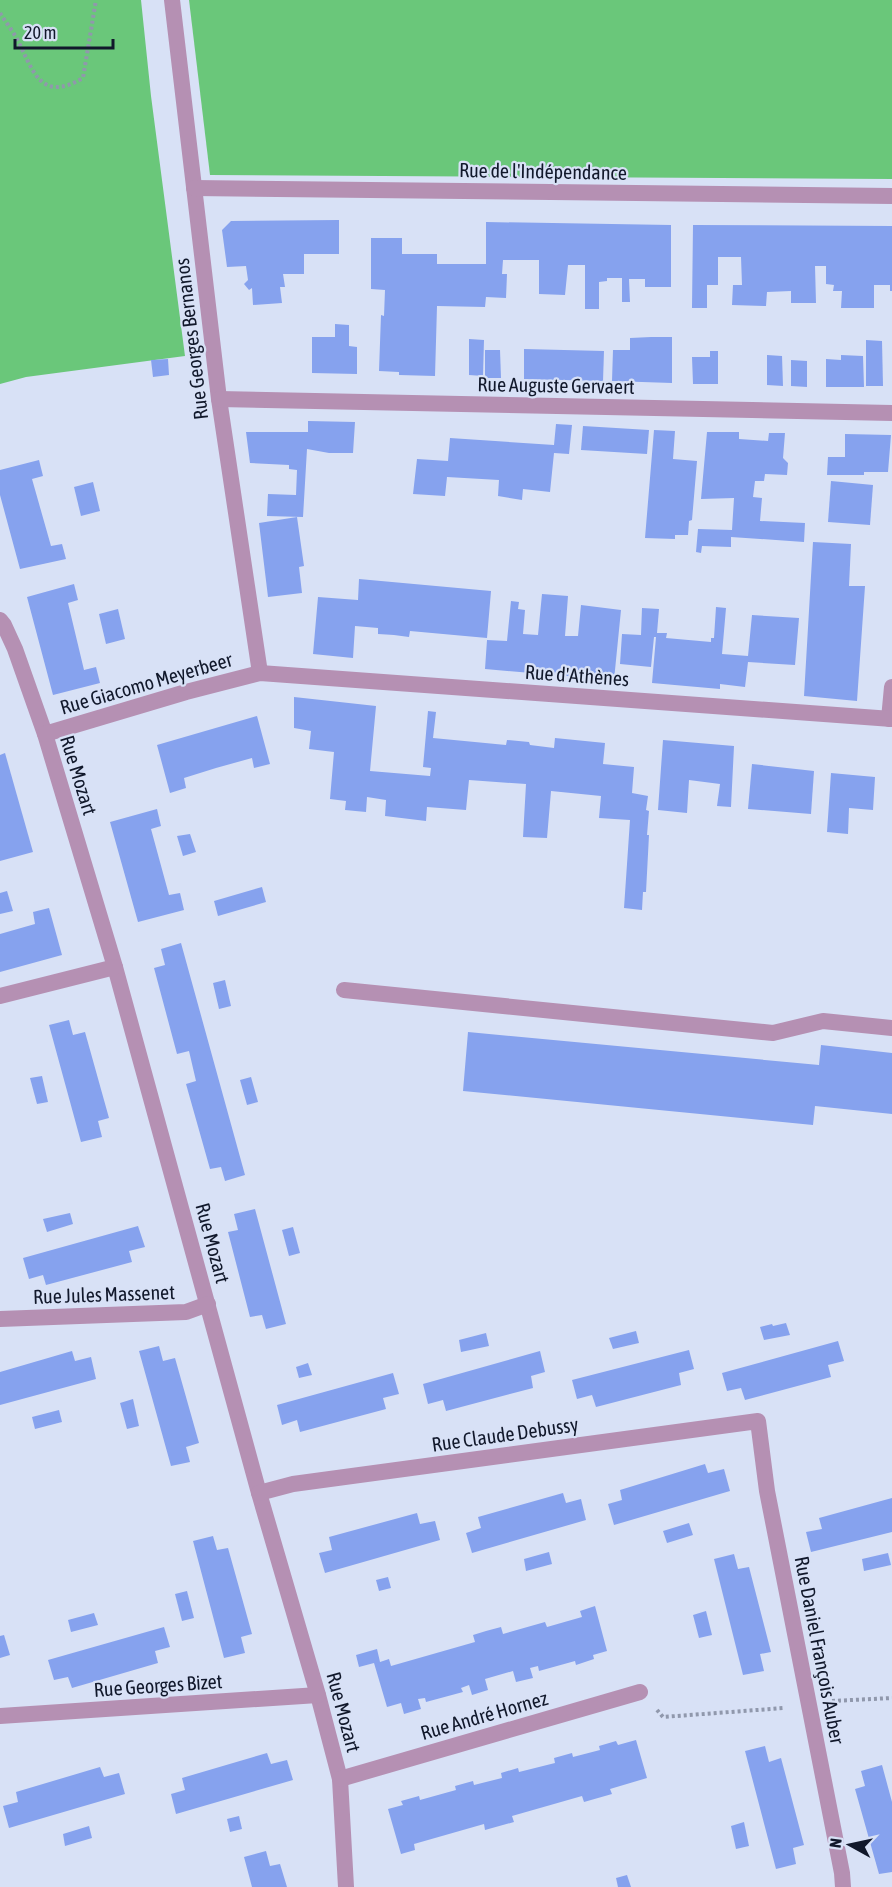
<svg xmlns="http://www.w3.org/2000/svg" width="892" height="1887" font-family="'Asap Condensed',sans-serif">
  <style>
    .green { fill: #6ac77a }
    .building { fill: #86a2ee }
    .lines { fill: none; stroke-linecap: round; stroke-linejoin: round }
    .path { stroke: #9098ac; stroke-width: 4; stroke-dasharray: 3 3; stroke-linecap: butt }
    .service { stroke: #b590b3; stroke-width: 16 }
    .minor { stroke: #b590b3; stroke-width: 16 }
    .labels { text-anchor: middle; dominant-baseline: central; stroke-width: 4.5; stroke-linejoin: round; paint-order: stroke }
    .street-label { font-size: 20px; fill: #11182b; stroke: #d8e1f6 }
  </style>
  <rect width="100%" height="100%" fill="#d8e1f6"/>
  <g class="green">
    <polygon points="0,0 141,0 151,96 185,356 26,377 0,384"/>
    <polygon points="189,0 892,0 892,179 210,175"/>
  </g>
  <g class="building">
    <polygon points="339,220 339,254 304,254 304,274 283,274 285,287 280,287 282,303 253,305 252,288 249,290 244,284 248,280 246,266 227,267 222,230 231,221"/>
    <polygon points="486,222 671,225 671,287 645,287 645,279 629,279 630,302 622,302 622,278 607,278 607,281 599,282 599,309 585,309 585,265 568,265 565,295 539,294 539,260 503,260 502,274 507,274 506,298 486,297 485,307 437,306 435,376 399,375 399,372 379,371 381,315 384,316 385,290 371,289 371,238 402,238 402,254 437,254 437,264 486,264"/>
    <polygon points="693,225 892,226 892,291 890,291 890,285 874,285 874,308 841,308 842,291 833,291 834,285 826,284 826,266 815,266 816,303 791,303 791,291 767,292 766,306 732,305 733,285 742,285 741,257 718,257 718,285 707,285 707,308 692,308"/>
    <polygon points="335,324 349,325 349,346 357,347 357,374 312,373 312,337 335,337"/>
    <polygon points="651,337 672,337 672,383 612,381 613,350 630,350 630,338"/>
    <polygon points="469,339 484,340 483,376 469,375"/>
    <polygon points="866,340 882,341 883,386 866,386"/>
    <polygon points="524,349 604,351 603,381 524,379"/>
    <polygon points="485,350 500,350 501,378 485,378"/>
    <polygon points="710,351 718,351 718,384 693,384 692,357 710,357"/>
    <polygon points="767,355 782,356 783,386 767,385"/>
    <polygon points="841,355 863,356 864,387 826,387 826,359 841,360"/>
    <polygon points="168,359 169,375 153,377 151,360"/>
    <polygon points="791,360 807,361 807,387 791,386"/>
    <polygon points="308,421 355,422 353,453 329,453 307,449 303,517 267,516 268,494 296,495 297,470 289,469 289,465 250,463 246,432 308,432"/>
    <polygon points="556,424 572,425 569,454 554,453 550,492 523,489 522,500 498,496 499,480 447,477 445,496 413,494 417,459 448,461 450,438 554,445"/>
    <polygon points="583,426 649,430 647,454 581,450"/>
    <polygon points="654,430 675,431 673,459 697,461 692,520 689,521 688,535 675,535 675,539 645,538"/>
    <polygon points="707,432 739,432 739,439 768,441 769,433 785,433 783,458 788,463 787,475 765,474 764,481 755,481 753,497 762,498 760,521 805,523 804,542 731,537 731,547 702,546 701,553 696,552 698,529 732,530 734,498 701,499"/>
    <polygon points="845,434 891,435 888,472 864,472 864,475 827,475 828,457 845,457"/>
    <polygon points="39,460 43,476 32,479 51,546 62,544 66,559 20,569 0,495 0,470"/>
    <polygon points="831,481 873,485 870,525 828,522"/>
    <polygon points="93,482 100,511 81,516 74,487"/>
    <polygon points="297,517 304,566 299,567 302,593 268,597 259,523"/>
    <polygon points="813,542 851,544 849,586 865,586 857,701 804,696"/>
    <polygon points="359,579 491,591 487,638 410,631 409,637 394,635 378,634 378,628 355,626 353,658 313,654 318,597 358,600"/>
    <polygon points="74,584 78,600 68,603 84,670 96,667 100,683 53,695 27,597"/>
    <polygon points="542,594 568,596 565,636 578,636 581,605 621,610 614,680 485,669 487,640 507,641 511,601 519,602 518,609 525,610 523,634 538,635"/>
    <polygon points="716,607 726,608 722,654 748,656 752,615 799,618 795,665 748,662 745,687 720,684 720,689 652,683 656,637 654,637 651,667 620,664 622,634 641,635 642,608 659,609 657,633 667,633 666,638 711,642 711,638 714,638"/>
    <polygon points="118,609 125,639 106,644 99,614"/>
    <polygon points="294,697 376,706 370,771 430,776 431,768 423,767 428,711 436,712 433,738 506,745 507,740 529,742 530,745 554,748 555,738 605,743 603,764 634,767 632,793 648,796 646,810 649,811 647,835 649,835 646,892 643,892 642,910 624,908 630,820 599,818 601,796 551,791 547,838 523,837 526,784 469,780 466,810 427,807 426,821 385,816 386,800 367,797 366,812 345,810 346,801 330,799 334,752 309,749 311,731 294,728"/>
    <polygon points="257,716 270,764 254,768 252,758 216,768 184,778 186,788 170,793 157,745"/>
    <polygon points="663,740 734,746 731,807 717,806 720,784 689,780 687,813 658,810"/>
    <polygon points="5,753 33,852 0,861 0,755"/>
    <polygon points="752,764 814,771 811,814 748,809"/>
    <polygon points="831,773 875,777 873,810 849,808 848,834 827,832"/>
    <polygon points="157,809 161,826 151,829 169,895 180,893 184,910 138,922 110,822"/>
    <polygon points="190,834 196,852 183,856 177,836"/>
    <polygon points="262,887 266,902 218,916 214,901"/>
    <polygon points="7,891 13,911 0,914 0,893"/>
    <polygon points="49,908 62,955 0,972 0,934 35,924 33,912"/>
    <polygon points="181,943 245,1175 225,1181 221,1167 210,1169 186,1084 196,1081 189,1051 177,1054 154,968 165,965 161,949"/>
    <polygon points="225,980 231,1006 219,1009 213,983"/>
    <polygon points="69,1020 73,1035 85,1032 109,1118 98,1121 102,1137 81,1142 49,1025"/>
    <polygon points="468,1032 819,1065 821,1045 892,1053 892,1114 815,1106 813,1125 463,1091"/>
    <polygon points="42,1076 48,1102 37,1104 30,1078"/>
    <polygon points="251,1077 258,1102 247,1105 240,1080"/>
    <polygon points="255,1209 286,1324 266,1329 262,1315 250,1317 228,1232 238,1230 234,1214"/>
    <polygon points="70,1213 73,1224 47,1232 43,1219"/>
    <polygon points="138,1226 145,1247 129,1251 132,1262 46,1285 43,1275 29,1279 23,1258"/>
    <polygon points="293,1227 300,1253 289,1256 282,1230"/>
    <polygon points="786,1323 790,1335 764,1340 760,1327 772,1324 773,1326"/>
    <polygon points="636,1331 639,1343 613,1349 609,1338"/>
    <polygon points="486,1333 489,1346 461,1352 459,1340"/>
    <polygon points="838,1341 844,1361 828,1365 831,1377 745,1400 741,1388 727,1391 722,1373"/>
    <polygon points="159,1346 163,1361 175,1358 199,1443 186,1447 190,1462 171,1466 139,1351"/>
    <polygon points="689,1350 694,1369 679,1373 681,1385 596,1407 592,1395 577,1399 572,1380"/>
    <polygon points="72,1351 75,1361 91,1357 96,1379 0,1405 0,1372"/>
    <polygon points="540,1351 545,1372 531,1376 533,1388 446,1411 443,1400 428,1404 423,1384"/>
    <polygon points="308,1363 312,1375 299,1378 296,1367"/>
    <polygon points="393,1373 399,1394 383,1398 386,1409 300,1432 297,1420 282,1425 277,1405"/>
    <polygon points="133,1399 139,1426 127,1429 120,1403"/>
    <polygon points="59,1410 62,1422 35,1429 32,1417"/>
    <polygon points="705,1464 708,1473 724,1469 730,1491 614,1525 608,1504 622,1500 620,1490"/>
    <polygon points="563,1493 566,1503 581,1499 586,1520 472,1553 466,1533 481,1528 478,1517"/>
    <polygon points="892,1498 892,1532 811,1552 806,1532 822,1529 819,1518"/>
    <polygon points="417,1513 420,1524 435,1521 440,1540 325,1573 319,1553 332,1550 329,1537"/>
    <polygon points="689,1523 693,1535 667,1543 663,1531"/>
    <polygon points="213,1536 217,1550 228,1548 252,1634 241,1637 245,1653 224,1658 193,1541"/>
    <polygon points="549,1552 552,1564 526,1571 524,1559"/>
    <polygon points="888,1553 891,1565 864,1571 862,1559"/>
    <polygon points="734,1554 738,1569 749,1567 771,1652 760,1654 764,1671 743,1675 714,1559"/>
    <polygon points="388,1577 391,1588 379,1591 376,1580"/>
    <polygon points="187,1591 194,1618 182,1621 175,1594"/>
    <polygon points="595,1606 607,1651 593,1655 594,1659 576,1665 575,1661 539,1671 538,1666 530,1668 533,1678 516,1682 513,1671 485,1679 488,1690 472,1695 469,1685 461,1688 463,1692 426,1702 425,1698 418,1699 421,1709 404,1714 401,1703 387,1707 374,1663 359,1667 356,1655 377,1649 380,1662 389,1659 391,1666 475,1642 473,1635 486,1631 501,1627 503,1634 545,1622 547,1627 582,1617 580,1611"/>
    <polygon points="706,1611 712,1635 699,1638 693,1615"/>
    <polygon points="94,1613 98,1625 71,1632 68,1620"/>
    <polygon points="164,1627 170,1647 155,1651 158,1663 72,1688 68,1677 54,1680 48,1660"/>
    <polygon points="4,1635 10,1655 0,1658 0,1636"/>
    <polygon points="636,1740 647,1778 610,1789 612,1794 584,1802 582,1796 512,1816 514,1822 485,1830 484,1824 414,1844 415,1850 401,1854 388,1809 403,1805 401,1801 419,1796 420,1800 456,1790 455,1786 473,1781 474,1785 502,1778 501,1773 518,1768 519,1772 555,1763 554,1758 572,1753 573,1757 600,1750 599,1746 616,1741 618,1745"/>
    <polygon points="765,1746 769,1762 781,1758 804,1845 793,1848 796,1864 776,1869 745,1751"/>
    <polygon points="267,1753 271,1764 287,1760 293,1780 176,1814 171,1794 185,1790 182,1778"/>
    <polygon points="882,1765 892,1802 892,1872 879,1874 855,1789 865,1786 861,1771"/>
    <polygon points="100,1767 104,1777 119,1773 125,1794 9,1828 3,1806 18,1802 16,1792"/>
    <polygon points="239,1816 242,1829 230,1832 227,1819"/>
    <polygon points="744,1822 749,1846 736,1849 731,1826"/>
    <polygon points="89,1826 92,1838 65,1846 63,1834"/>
    <polygon points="266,1851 270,1866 280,1864 287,1887 252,1887 244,1857"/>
    <polygon points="627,1875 631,1887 618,1887 616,1878"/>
  </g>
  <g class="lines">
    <g class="path">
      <path d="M0 13C5 21 11 29 16 37 33 69 39 104 83 78L96 0"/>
      <polyline points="832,1701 892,1698"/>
      <polyline points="657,1710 663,1717 784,1708"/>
    </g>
    <polyline class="service" points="344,990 773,1033 823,1021 892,1028"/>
    <g class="minor">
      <polyline points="172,0 219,399 260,673"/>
      <polyline points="194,188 892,196"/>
      <polyline points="219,399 892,413"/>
      <polyline points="0,620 4,625 15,649 45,734 115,967 259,1493 318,1695 340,1779 346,1887"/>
      <polyline points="889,719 892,687"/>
      <polyline points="45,734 186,692 260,673 892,719"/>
      <polyline points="0,996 115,967"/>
      <polyline points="0,1319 186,1312 208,1304"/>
      <polyline points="259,1493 293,1484 758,1421 767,1491 842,1873 843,1887"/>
      <polyline points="0,1716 318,1695"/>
      <polyline points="340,1779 640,1692"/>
    </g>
  </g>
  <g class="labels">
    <g class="street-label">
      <text transform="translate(543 171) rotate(1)">Rue de l'Indépendance</text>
      <text transform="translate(191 339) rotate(-97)">Rue Georges Bernanos</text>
      <text transform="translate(556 385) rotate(1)">Rue Auguste Gervaert</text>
      <text transform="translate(577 675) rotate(4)">Rue d'Athènes</text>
      <text transform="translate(146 683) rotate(-16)">Rue Giacomo Meyerbeer</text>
      <text transform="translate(79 775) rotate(73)">Rue Mozart</text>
      <text transform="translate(213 1243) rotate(75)">Rue Mozart</text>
      <text transform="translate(104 1294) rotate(-2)">Rue Jules Massenet</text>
      <text transform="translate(505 1434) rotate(-8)">Rue Claude Debussy</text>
      <text transform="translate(820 1650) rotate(79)">Rue Daniel François Auber</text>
      <text transform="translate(158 1685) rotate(-4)">Rue Georges Bizet</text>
      <text transform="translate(344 1712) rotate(75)">Rue Mozart</text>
      <text transform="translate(484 1715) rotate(-16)">Rue André Hornez</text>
    </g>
  </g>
  <g transform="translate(850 1845) rotate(278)" stroke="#d8e1f6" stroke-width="4.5" paint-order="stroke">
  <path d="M0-4.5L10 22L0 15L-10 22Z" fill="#11182b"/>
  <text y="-9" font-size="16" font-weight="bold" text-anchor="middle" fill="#11182b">N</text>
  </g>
  <path d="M15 39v9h98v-9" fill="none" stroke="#11182b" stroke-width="3"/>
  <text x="24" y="39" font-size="18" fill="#11182b" stroke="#d8e1f6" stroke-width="4.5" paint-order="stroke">20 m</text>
</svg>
